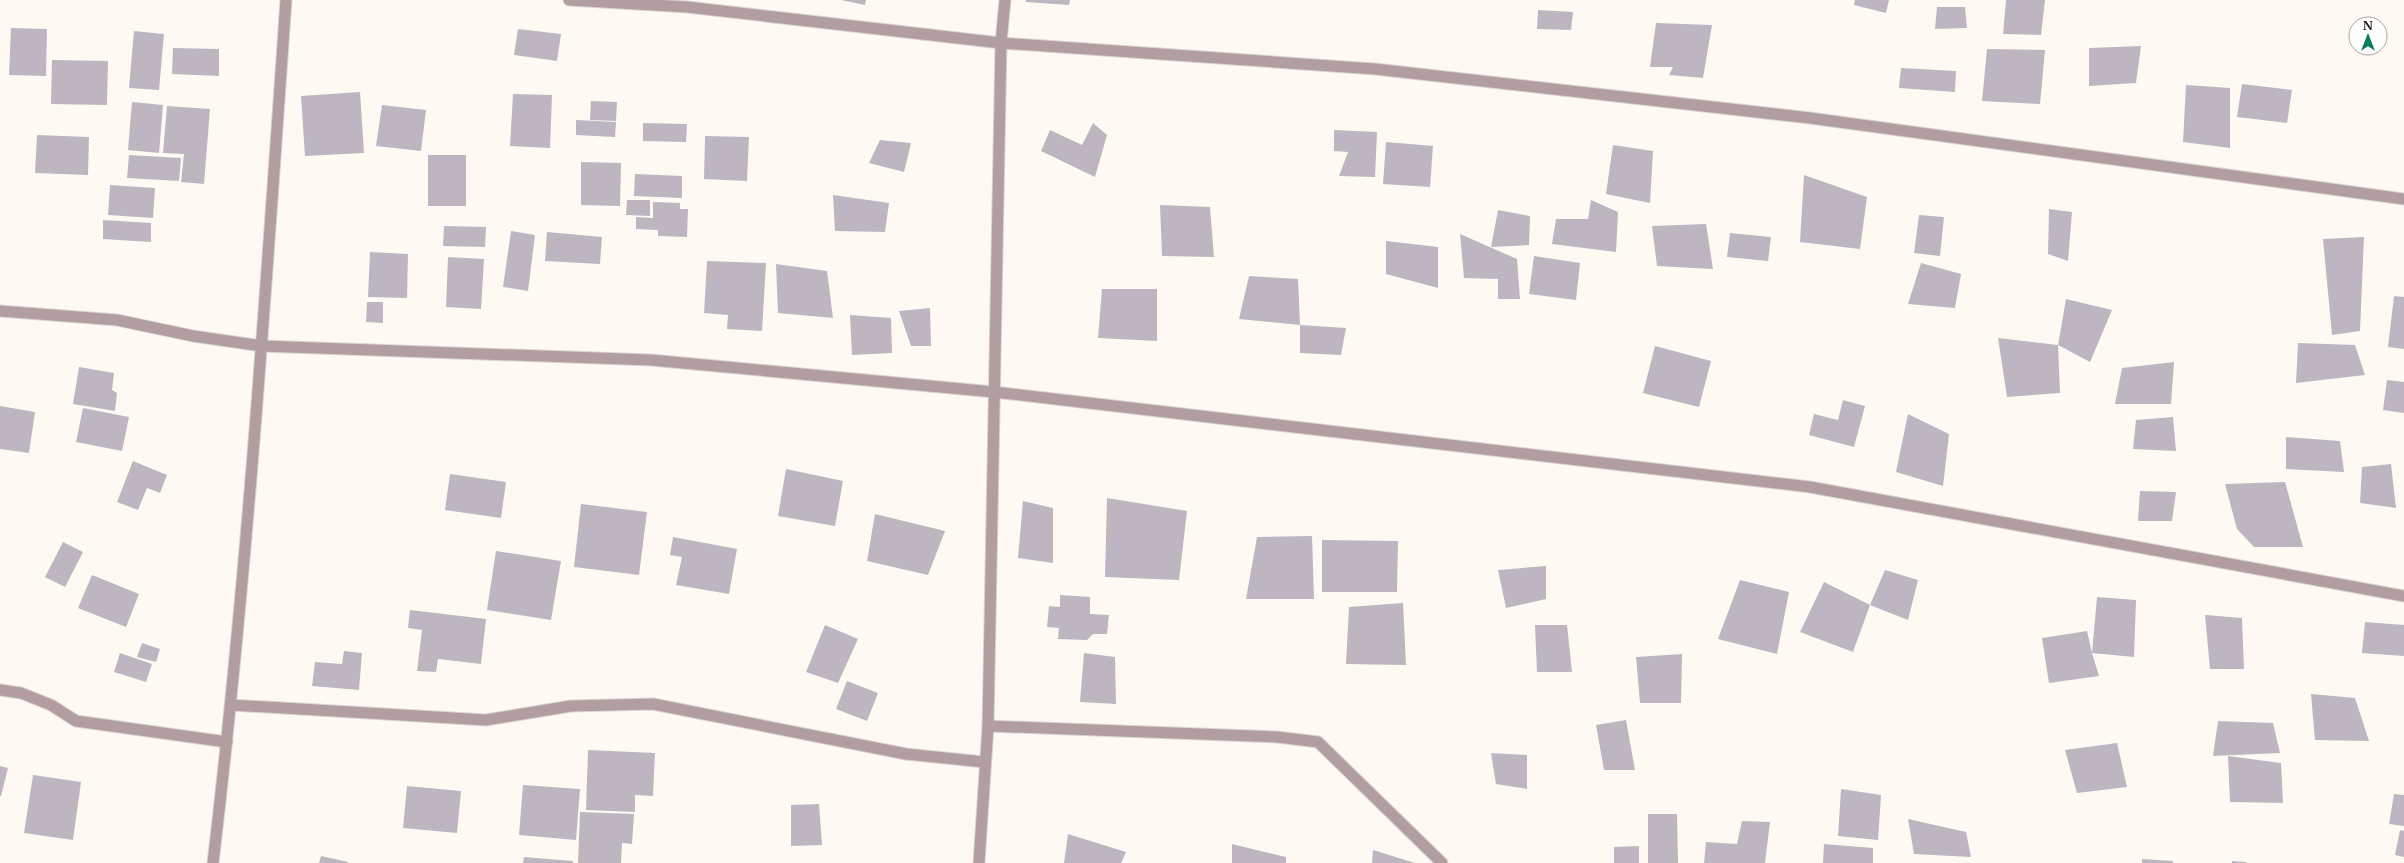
<svg xmlns="http://www.w3.org/2000/svg" width="2404" height="863" font-family="'Libre Baskerville',serif">
  <style>
    .building { fill: #bdb6c1 }
    .lines { fill: none; stroke-linecap: round; stroke-linejoin: round }
    .minor-casing { stroke: #dad6cf; stroke-width: 13 }
    .minor { stroke: #b29ea1; stroke-width: 11 }
  </style>
  <rect width="100%" height="100%" fill="#fefaf3"/>
  <g class="building">
    <polygon points="841,0 866,0 865,5"/>
    <polygon points="1026,0 1070,0 1069,5 1026,2"/>
    <polygon points="1855,0 1889,0 1886,13 1854,5"/>
    <polygon points="2006,0 2045,0 2041,35 2003,34"/>
    <polygon points="1937,7 1965,7 1967,28 1935,29"/>
    <polygon points="1538,10 1573,12 1571,30 1537,29"/>
    <polygon points="1656,23 1712,25 1703,78 1669,75 1673,67 1650,67"/>
    <polygon points="11,28 47,29 46,76 9,75"/>
    <polygon points="518,29 561,34 557,61 514,55"/>
    <polygon points="134,31 164,34 159,90 129,88"/>
    <polygon points="2141,46 2136,83 2089,86 2089,48"/>
    <polygon points="173,48 219,49 219,76 172,74"/>
    <polygon points="1987,49 2045,50 2040,104 1982,101"/>
    <polygon points="52,60 108,61 107,105 51,104"/>
    <polygon points="1901,68 1956,71 1955,92 1899,88"/>
    <polygon points="2242,84 2292,90 2287,123 2237,117"/>
    <polygon points="2186,85 2230,88 2230,148 2183,142"/>
    <polygon points="360,92 364,153 305,156 301,96"/>
    <polygon points="513,94 552,95 550,148 510,146"/>
    <polygon points="591,101 617,102 616,121 590,120"/>
    <polygon points="132,102 163,105 159,153 128,150"/>
    <polygon points="382,105 426,110 421,151 376,146"/>
    <polygon points="167,106 210,109 204,184 181,182 184,154 163,153"/>
    <polygon points="576,120 616,122 615,137 576,135"/>
    <polygon points="643,123 687,124 686,142 643,141"/>
    <polygon points="1093,123 1107,135 1095,177 1041,151 1050,130 1082,145"/>
    <polygon points="1334,130 1377,132 1375,177 1339,176 1348,152 1334,151"/>
    <polygon points="37,135 89,137 88,175 35,173"/>
    <polygon points="705,136 749,137 747,181 704,179"/>
    <polygon points="880,140 911,143 904,172 869,163"/>
    <polygon points="1386,142 1433,146 1430,187 1383,184"/>
    <polygon points="1613,145 1653,151 1650,203 1606,194"/>
    <polygon points="129,155 181,158 179,181 127,178"/>
    <rect x="428" y="155" width="38" height="51"/>
    <polygon points="581,162 621,163 620,206 581,205"/>
    <polygon points="635,174 682,176 682,198 634,196"/>
    <polygon points="1804,175 1867,197 1860,249 1800,242"/>
    <polygon points="110,185 155,188 153,218 108,215"/>
    <polygon points="833,195 889,203 885,232 835,231"/>
    <polygon points="627,200 650,200 650,216 626,215"/>
    <polygon points="1591,200 1618,212 1616,252 1552,244 1556,219 1588,219"/>
    <polygon points="653,202 680,203 680,209 688,209 687,237 658,236 658,230 636,229 636,217 653,218"/>
    <polygon points="1160,205 1210,207 1214,257 1162,256"/>
    <polygon points="2049,209 2072,212 2068,261 2048,254"/>
    <polygon points="1498,210 1530,216 1529,245 1491,247"/>
    <polygon points="1919,215 1944,217 1940,256 1914,253"/>
    <polygon points="103,220 151,223 151,242 103,239"/>
    <polygon points="1706,224 1713,269 1657,266 1652,226"/>
    <polygon points="444,226 486,227 485,247 443,246"/>
    <polygon points="511,231 535,235 528,291 503,287"/>
    <polygon points="547,232 602,237 600,264 545,261"/>
    <polygon points="1730,233 1771,237 1768,261 1727,257"/>
    <polygon points="1460,234 1517,259 1520,299 1498,299 1498,279 1464,278"/>
    <polygon points="2364,237 2360,331 2332,335 2323,239"/>
    <polygon points="1386,241 1438,247 1438,288 1386,274"/>
    <polygon points="370,252 408,254 407,298 368,297"/>
    <polygon points="1534,256 1580,263 1576,300 1529,294"/>
    <polygon points="448,257 484,259 481,309 446,307"/>
    <polygon points="707,261 766,263 762,331 727,329 728,315 704,313"/>
    <polygon points="1921,263 1961,274 1955,308 1908,304"/>
    <polygon points="776,264 827,271 833,318 778,313"/>
    <polygon points="1249,276 1298,279 1300,325 1239,319"/>
    <polygon points="1102,289 1157,289 1157,341 1098,338"/>
    <polygon points="2394,296 2404,297 2404,349 2388,347"/>
    <polygon points="2066,299 2112,310 2090,362 2058,345"/>
    <polygon points="367,302 383,302 383,323 366,322"/>
    <polygon points="930,308 931,346 911,346 899,311"/>
    <polygon points="850,315 891,318 892,353 852,355"/>
    <polygon points="1300,325 1346,328 1341,355 1300,353"/>
    <polygon points="1998,338 2058,345 2060,393 2007,397"/>
    <polygon points="2298,343 2355,345 2365,375 2296,383"/>
    <polygon points="1655,346 1711,361 1699,407 1643,393"/>
    <polygon points="2174,362 2171,404 2115,404 2122,368"/>
    <polygon points="79,367 114,373 112,390 117,393 115,411 73,404"/>
    <polygon points="2387,380 2404,382 2404,413 2383,410"/>
    <polygon points="1843,400 1865,406 1854,447 1809,435 1814,414 1838,420"/>
    <polygon points="0,406 35,412 29,453 0,449"/>
    <polygon points="83,408 129,417 122,451 76,442"/>
    <polygon points="1908,414 1949,434 1943,486 1896,472"/>
    <polygon points="2173,417 2176,451 2133,449 2136,420"/>
    <polygon points="2286,437 2340,441 2344,472 2286,469"/>
    <polygon points="133,461 167,475 160,493 147,488 138,510 117,502"/>
    <polygon points="2391,464 2396,508 2360,503 2362,467"/>
    <polygon points="786,469 843,481 835,526 778,516"/>
    <polygon points="450,474 506,482 501,518 445,510"/>
    <polygon points="2285,482 2303,547 2254,547 2237,529 2225,484"/>
    <polygon points="2140,491 2176,492 2172,521 2138,521"/>
    <polygon points="1107,498 1187,511 1179,580 1105,577"/>
    <polygon points="1023,501 1053,508 1053,563 1018,558"/>
    <polygon points="581,504 647,512 639,575 574,567"/>
    <polygon points="875,514 945,531 928,575 867,561"/>
    <polygon points="1312,536 1314,599 1246,599 1257,537"/>
    <polygon points="673,537 737,549 729,594 676,585 682,557 670,555"/>
    <polygon points="1322,540 1398,541 1397,592 1322,592"/>
    <polygon points="63,542 83,552 65,587 45,577"/>
    <polygon points="496,551 561,561 551,620 487,610"/>
    <polygon points="1546,566 1546,599 1506,608 1498,570"/>
    <polygon points="1885,570 1918,580 1908,620 1870,605"/>
    <polygon points="92,575 139,594 126,627 78,608"/>
    <polygon points="1740,580 1789,592 1777,654 1718,639"/>
    <polygon points="1824,582 1870,605 1853,652 1800,632"/>
    <polygon points="1060,595 1090,597 1090,614 1109,615 1107,634 1093,634 1087,640 1058,639 1059,628 1047,627 1049,606 1060,607"/>
    <polygon points="2097,597 2136,600 2134,657 2092,653 2099,676 2049,683 2042,638 2087,631 2092,653"/>
    <polygon points="1403,603 1406,665 1346,664 1349,607"/>
    <polygon points="410,610 486,619 481,664 438,659 436,672 417,671 422,630 408,628"/>
    <polygon points="2205,615 2242,618 2244,669 2210,669"/>
    <polygon points="2365,622 2404,625 2404,656 2362,653"/>
    <polygon points="825,625 858,639 838,683 806,672"/>
    <polygon points="1535,625 1567,625 1572,672 1537,672"/>
    <polygon points="142,643 160,649 156,662 137,657"/>
    <polygon points="344,651 362,653 359,690 312,686 315,662 342,664"/>
    <polygon points="120,653 152,664 146,682 114,672"/>
    <polygon points="1084,653 1115,657 1116,704 1080,702"/>
    <polygon points="1682,654 1681,703 1640,703 1636,657"/>
    <polygon points="847,681 878,693 867,721 836,709"/>
    <polygon points="2311,694 2355,698 2369,741 2315,740"/>
    <polygon points="1626,720 1635,770 1604,770 1596,725"/>
    <polygon points="2218,721 2273,723 2280,753 2213,756"/>
    <polygon points="2117,743 2127,787 2077,793 2065,750"/>
    <polygon points="588,750 655,753 653,796 635,795 635,812 586,810"/>
    <polygon points="1491,753 1527,755 1527,789 1496,784"/>
    <polygon points="2228,756 2281,763 2283,803 2230,802"/>
    <polygon points="0,766 8,768 1,796 0,796"/>
    <polygon points="33,775 81,782 73,840 24,833"/>
    <polygon points="523,785 580,789 576,840 519,835"/>
    <polygon points="407,786 461,791 457,833 403,828"/>
    <polygon points="1841,789 1881,795 1878,840 1838,836"/>
    <polygon points="2394,794 2404,795 2404,826 2389,824"/>
    <polygon points="819,804 822,845 791,846 791,805"/>
    <polygon points="580,812 634,814 632,844 622,843 621,863 578,863"/>
    <polygon points="1648,814 1677,814 1678,863 1648,863"/>
    <polygon points="1908,819 1966,832 1971,857 1914,854"/>
    <polygon points="1742,821 1770,822 1765,863 1704,863 1706,842 1737,844"/>
    <polygon points="2400,830 2404,831 2404,857 2395,855"/>
    <polygon points="1068,834 1126,852 1121,863 1064,863"/>
    <polygon points="1232,844 1286,857 1286,863 1232,863"/>
    <polygon points="1824,844 1873,848 1873,863 1823,863"/>
    <polygon points="1639,846 1639,863 1614,863 1614,847"/>
    <polygon points="1373,850 1415,863 1372,863"/>
    <polygon points="321,856 348,862 348,863 319,863"/>
    <polygon points="524,857 573,861 573,863 523,863"/>
    <polygon points="2142,859 2173,861 2173,863 2142,863"/>
    <polygon points="2232,861 2246,862 2246,863 2232,863"/>
  </g>
  <g class="lines">
    <defs>
      <g id="minor">
        <polyline points="569,0 687,7 1001,43 1375,69 1810,118 2404,199"/>
        <polyline points="0,311 117,320 193,336 262,346 651,360 994,392 1810,487 2404,596"/>
        <polyline points="0,690 21,693 51,705 76,721 227,742"/>
        <polyline points="231,705 486,720 571,706 653,704 906,754 984,762"/>
        <polyline points="988,726 1277,737 1318,742 1442,863"/>
        <path d="M213 863C247 576 266 288 286 0"/>
        <polyline points="979,863 988,726 1001,43 1005,0"/>
      </g>
    </defs>
    <use href="#minor" class="minor-casing"/>
    <use href="#minor" class="minor"/>
  </g>
  <g transform="translate(2368 36)"><circle r="19" fill="#ffffff" stroke="#a4a3a1"/>
  <path d="M0-3L7 15L0 10L-7 15Z" fill="#017d5b"/>
  <text y="-6" font-size="11" font-weight="bold" text-anchor="middle" fill="#1b1814">N</text>
  </g>
</svg>
